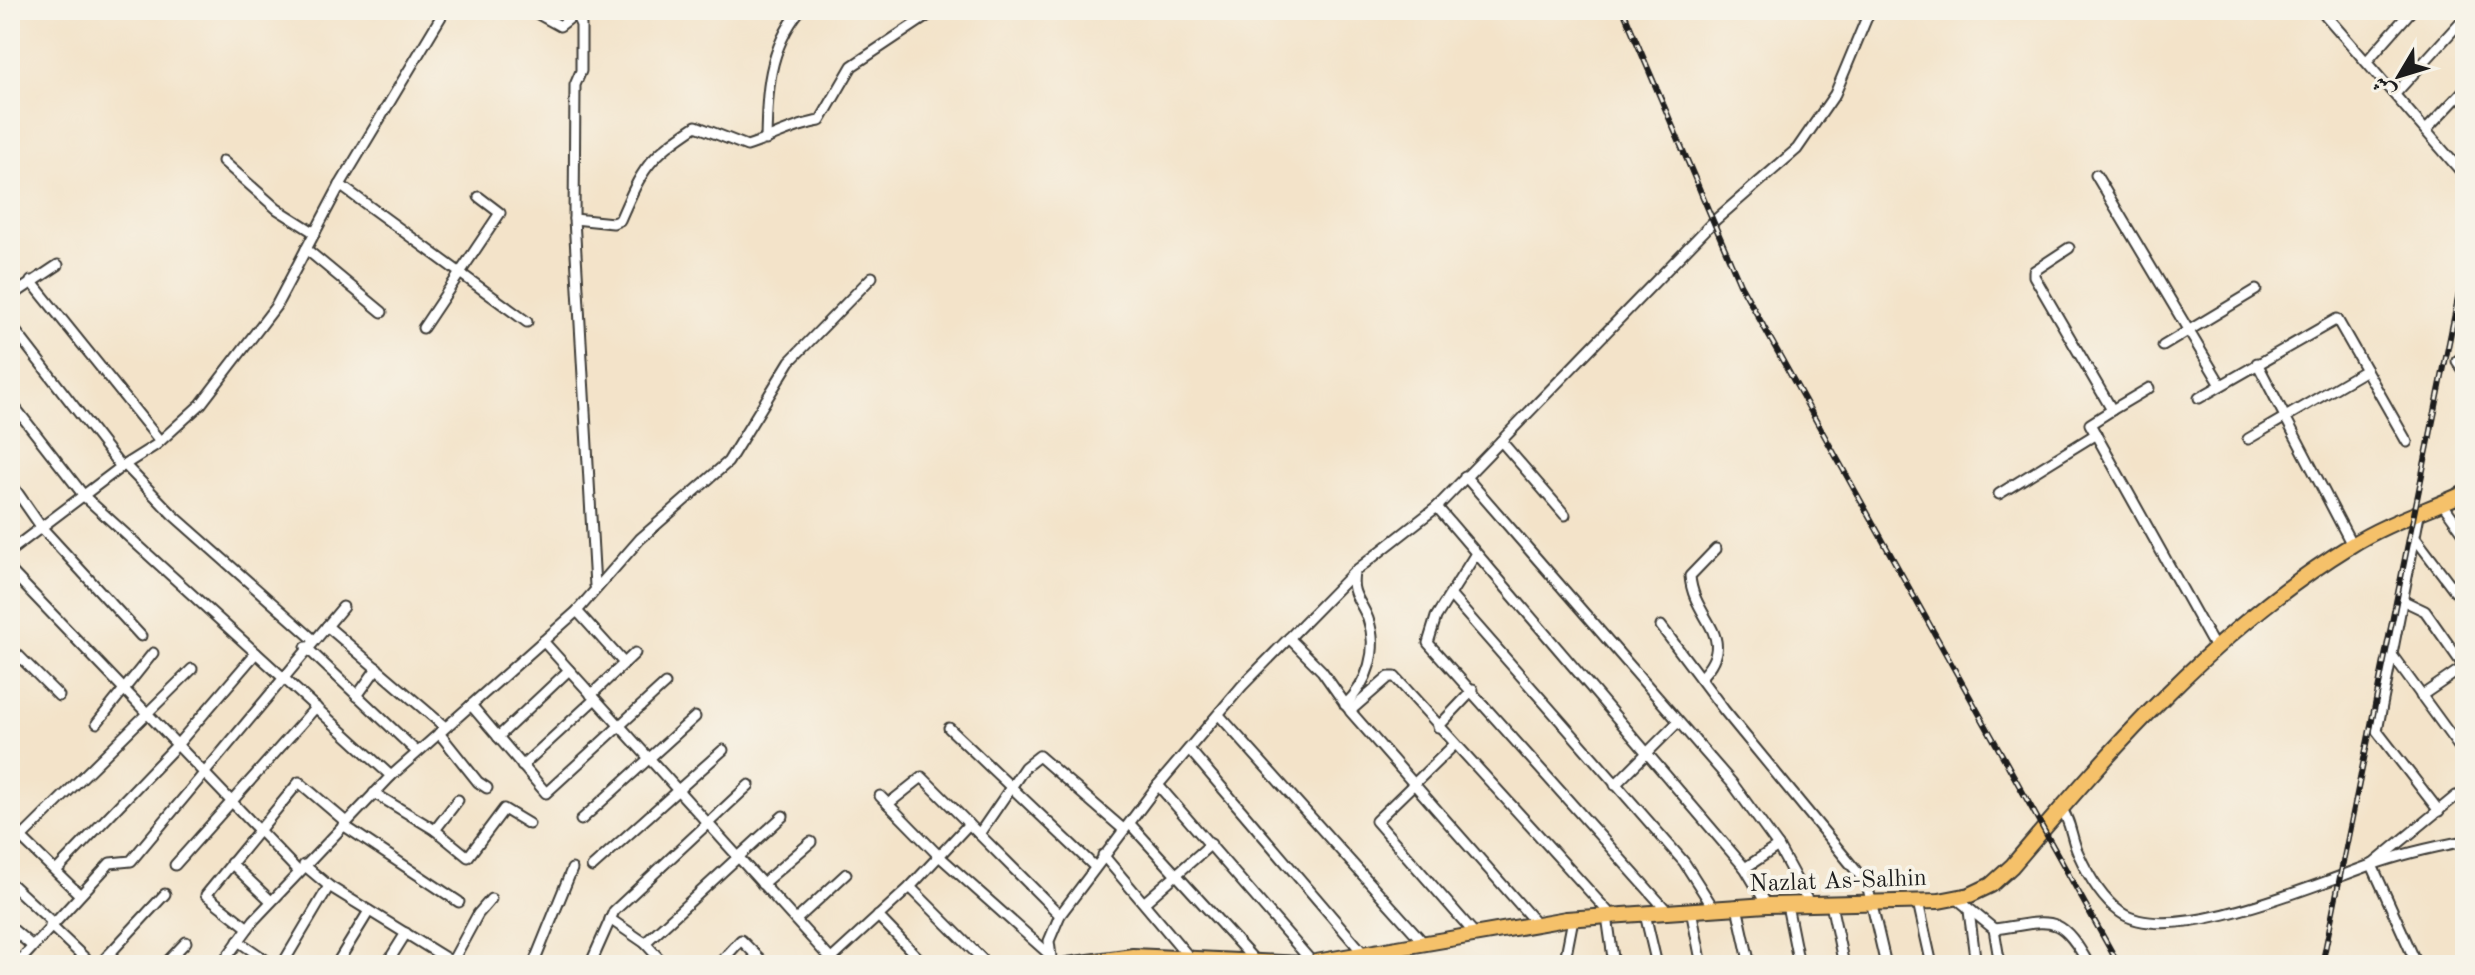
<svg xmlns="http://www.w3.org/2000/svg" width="2475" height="975" font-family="'Old Standard TT',Amiri,serif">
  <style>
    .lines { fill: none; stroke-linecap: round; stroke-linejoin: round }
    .minor-casing { stroke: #3c3a36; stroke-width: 13 }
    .primary-casing { stroke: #3c3a36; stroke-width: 18 }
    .minor { stroke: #fff; stroke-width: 9 }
    .primary { stroke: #f5c16b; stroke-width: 14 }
    .rail-casing { stroke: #1c1c1c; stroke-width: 6 }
    .rail { stroke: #f7f3e8; stroke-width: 3; stroke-dasharray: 9; stroke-linecap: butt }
    .labels { text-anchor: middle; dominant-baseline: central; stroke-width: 8; stroke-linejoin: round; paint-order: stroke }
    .street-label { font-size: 24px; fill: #1c1c1c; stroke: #f7f3e8 }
  </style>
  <rect width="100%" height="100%" fill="#f7f3e8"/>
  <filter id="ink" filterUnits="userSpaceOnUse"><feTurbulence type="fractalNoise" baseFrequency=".0125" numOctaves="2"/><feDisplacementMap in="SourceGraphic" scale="16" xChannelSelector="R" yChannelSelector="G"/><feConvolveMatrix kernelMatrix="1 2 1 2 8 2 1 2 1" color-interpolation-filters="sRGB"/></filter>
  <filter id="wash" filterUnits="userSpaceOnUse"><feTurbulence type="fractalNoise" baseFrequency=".006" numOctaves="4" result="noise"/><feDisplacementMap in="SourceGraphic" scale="32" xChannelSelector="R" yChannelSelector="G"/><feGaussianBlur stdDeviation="1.8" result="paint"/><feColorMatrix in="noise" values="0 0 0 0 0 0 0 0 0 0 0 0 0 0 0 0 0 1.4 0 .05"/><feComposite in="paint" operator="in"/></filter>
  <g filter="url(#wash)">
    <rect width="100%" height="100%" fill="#f3e3c9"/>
  </g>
  <g filter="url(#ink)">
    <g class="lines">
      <defs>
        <g id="minor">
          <polyline points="531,10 560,26 574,15"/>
          <polyline points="574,10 581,25 581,71 575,85 574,219 595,586"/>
          <polyline points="2321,10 2465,176"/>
          <polyline points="2367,61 2412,10"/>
          <polyline points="2395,94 2465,17"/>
          <polyline points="2427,129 2465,89"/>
          <path d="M766 140C767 91 768 50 800 10"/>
          <polyline points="223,161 277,209 315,233"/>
          <polyline points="2096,175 2221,385"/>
          <polyline points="340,185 527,322"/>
          <path d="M574 219 613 223 620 220C643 167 648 158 696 126L747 146C772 138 794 125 820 121L852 66 936 10"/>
          <polyline points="2069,248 2034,271 2034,276 2112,410 2090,424 2214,646"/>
          <polyline points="306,249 382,312"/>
          <polyline points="31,281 160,441"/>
          <polyline points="10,297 58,265"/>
          <polyline points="10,324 121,467"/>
          <polyline points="423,328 500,213 479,197"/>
          <polyline points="2163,346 2256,290"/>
          <polyline points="2465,355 2457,361 2465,372"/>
          <polyline points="2257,363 2352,545"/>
          <polyline points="2199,398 2337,319 2407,442"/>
          <polyline points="10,401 85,497 391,776"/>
          <polyline points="2112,410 2149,388"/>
          <polyline points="2248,439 2366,370"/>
          <polyline points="1501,441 1565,515"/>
          <polyline points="125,465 173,515 314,640"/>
          <polyline points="1465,476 1732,783 1778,846 1810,905"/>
          <polyline points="10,482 42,528 141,636"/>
          <polyline points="1999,494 2096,434"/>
          <polyline points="2442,503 2465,535"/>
          <polyline points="1437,507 1745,868 1767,905"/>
          <polyline points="2420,510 2377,731 2439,811"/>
          <polyline points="2416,539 2465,604"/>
          <polyline points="10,551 121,467 156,445 201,404 276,306 340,185 445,10"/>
          <polyline points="1475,555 1436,617 1428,643 1668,912"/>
          <polyline points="10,570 298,871"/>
          <polyline points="1451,596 1684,862 1714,909"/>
          <polyline points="2404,601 2425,611 2465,668"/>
          <polyline points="577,611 624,663"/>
          <polyline points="327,626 445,727"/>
          <polyline points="1661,626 1724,710 1867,884 1886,965"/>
          <polyline points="1289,638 1322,671 1348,708"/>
          <polyline points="543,641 836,965"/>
          <polyline points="10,647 59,696"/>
          <polyline points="306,647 417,752"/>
          <polyline points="2392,655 2465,755"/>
          <path d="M1700 678C1741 637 1693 620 1690 576L1716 549"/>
          <polyline points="591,695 635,653"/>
          <polyline points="357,696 377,668"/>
          <polyline points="2421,696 2465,666"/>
          <polyline points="471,705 546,793 665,684"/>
          <path d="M1345 705C1368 683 1379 650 1368 619 1361 600 1350 595 1354 573"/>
          <polyline points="1219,715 1423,942"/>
          <polyline points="97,723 153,653"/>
          <polyline points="1438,727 1473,690"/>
          <polyline points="949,728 1094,866"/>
          <polyline points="439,733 478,782 487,788"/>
          <polyline points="498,737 569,670"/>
          <polyline points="1454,745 1376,821 1475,934"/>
          <polyline points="1189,749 1363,953"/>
          <polyline points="522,766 595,699"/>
          <polyline points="1158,785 1312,962"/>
          <polyline points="1615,785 1677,723"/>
          <polyline points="374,793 435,830 468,857 504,809 529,824"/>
          <polyline points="880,796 939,856 1050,955"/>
          <polyline points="888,804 922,777 979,834"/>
          <path d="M2061 808C2071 821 2071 838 2078 853 2087 873 2102 899 2120 912 2169 948 2317 884 2371 865 2402 854 2433 847 2465 841"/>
          <polyline points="581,820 695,717"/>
          <polyline points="1130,824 1257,963"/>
          <polyline points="343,825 459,902"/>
          <polyline points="10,827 79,894"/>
          <polyline points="435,830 458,800"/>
          <polyline points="21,838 192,669"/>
          <polyline points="1103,855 1189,957"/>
          <polyline points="231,863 271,901"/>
          <polyline points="175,865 316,707"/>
          <polyline points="304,865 329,886 457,965"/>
          <polyline points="592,867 723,750"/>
          <polyline points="1745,868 1778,846"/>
          <polyline points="56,871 177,745 256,653"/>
          <polyline points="10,883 52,922"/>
          <polyline points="762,884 811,842"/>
          <polyline points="910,887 988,965"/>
          <path d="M1956 898 1994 929C2050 922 2059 910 2089 965"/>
          <polyline points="1145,902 1211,844"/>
          <polyline points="1918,902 1932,965"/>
          <polyline points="1831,904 1844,965"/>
          <polyline points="1787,905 1799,965"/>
          <polyline points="1737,907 1750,965"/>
          <polyline points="1691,910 1702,965"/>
          <polyline points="1969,911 1976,965"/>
          <polyline points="1645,914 1657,965"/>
          <polyline points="1060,915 979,834 1025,767 1039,756 1123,829"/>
          <polyline points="878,916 925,965"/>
          <polyline points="1607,916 1614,965"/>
          <polyline points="610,919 645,943 665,965"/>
          <polyline points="796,920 846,874"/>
          <polyline points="1536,923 1350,711 1389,677 1395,677 1612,916"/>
          <polyline points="50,925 90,963 98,965"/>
          <polyline points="10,927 31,945"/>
          <polyline points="248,928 206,895 299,782 346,822"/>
          <polyline points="1994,929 2000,965"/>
          <polyline points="238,941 273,965"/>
          <polyline points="645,943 783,816"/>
          <polyline points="452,962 478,914 491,899"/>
          <polyline points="16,965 110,863 131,861 343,607"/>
          <polyline points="99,965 165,894"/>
          <polyline points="164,965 186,942"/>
          <polyline points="221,965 254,920 391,776 577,611 640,539 728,462 790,361 872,277"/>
          <polyline points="282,965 329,886"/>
          <polyline points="336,965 369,911"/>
          <polyline points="386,965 406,933"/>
          <polyline points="533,965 572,869"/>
          <polyline points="590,965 614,911 749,785"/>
          <polyline points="718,965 741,940 766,965"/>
          <polyline points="825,965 910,887 969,824"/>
          <polyline points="1052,965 1049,941 1060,915 1158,785 1242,686 1354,572 1437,507 1713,222 1797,149 1835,94 1870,10"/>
          <polyline points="1564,965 1573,919"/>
          <polyline points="2399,965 2415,959"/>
          <polyline points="2417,965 2372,865 2456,796 2459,798 2465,793"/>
        </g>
        <path id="primary" d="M1067 965 1133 956 1304 964 1566 919 1767 905 1939 901 1970 895 1991 885 2012 866C2112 748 2217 628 2350 546 2386 523 2426 511 2465 493"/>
      </defs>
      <use href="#minor" class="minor-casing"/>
      <use href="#primary" class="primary-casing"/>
      <use href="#minor" class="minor"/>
      <use href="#primary" class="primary"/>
      <defs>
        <g id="rail">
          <polyline points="1623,10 1740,284 2119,965"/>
          <polyline points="2322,965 2465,264"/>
        </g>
      </defs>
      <use href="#rail" class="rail-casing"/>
      <use href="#rail" class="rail"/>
    </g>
  </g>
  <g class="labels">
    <g class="street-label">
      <text transform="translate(1838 882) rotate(-2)">Nazlat As-Salhin</text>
    </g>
  </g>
  <rect width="2475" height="975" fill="none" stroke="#f7f3e8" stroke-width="40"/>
  <g transform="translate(2399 76) rotate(232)" stroke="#f7f3e8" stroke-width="6" paint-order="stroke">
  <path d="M0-6L14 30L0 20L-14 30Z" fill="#1c1c1c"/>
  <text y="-12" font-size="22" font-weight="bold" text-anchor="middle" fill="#1c1c1c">ش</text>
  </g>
</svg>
